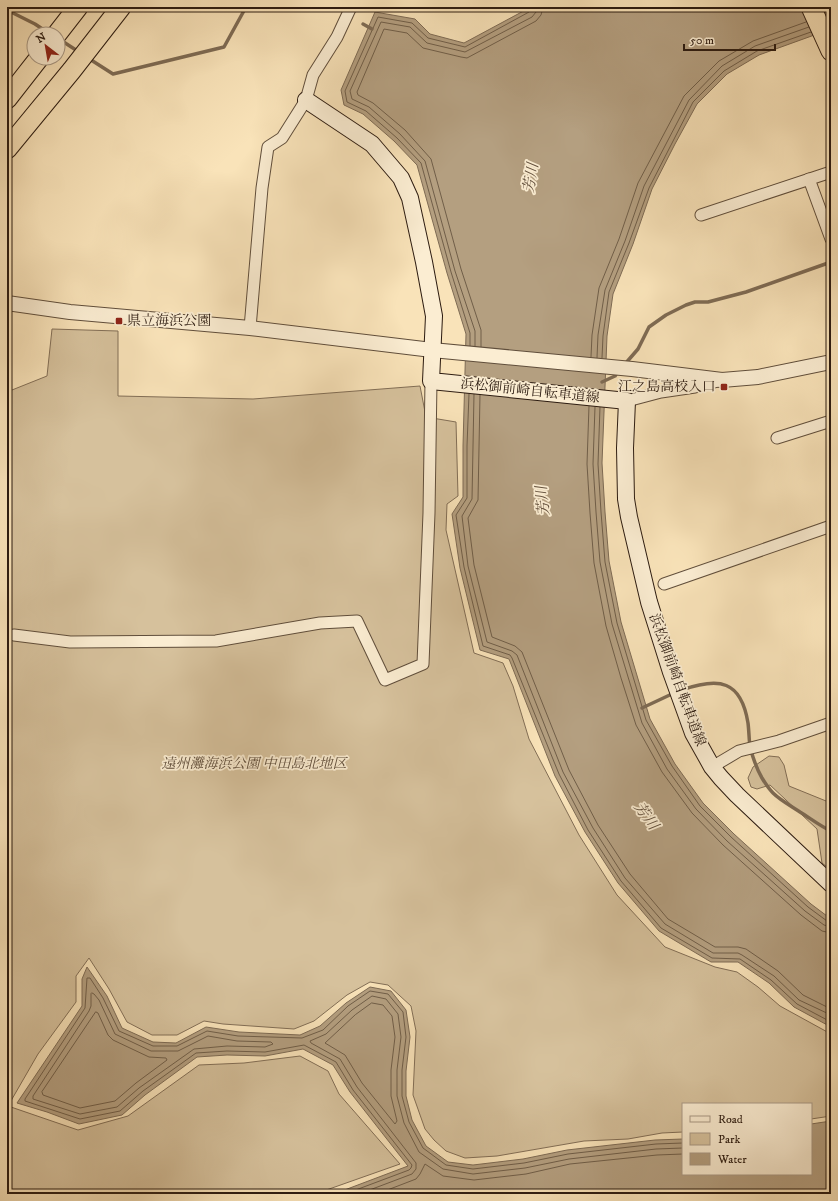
<svg xmlns="http://www.w3.org/2000/svg" width="838" height="1201" font-family="'IM FELL DW Pica','Noto Serif JP',serif">
  <style>
    .green { fill: #d6c19c; stroke: #826e56 }
    .water { fill: #b49f80; stroke: #7e6b54 }
    .lines { fill: none; stroke-linecap: round; stroke-linejoin: round }
    .shore { stroke: #705e48; stroke-width: 1 }
    .stream { stroke: #7e6b54; stroke-width: 3.5 }
    .minor-casing { stroke: #604e3b; stroke-width: 13 }
    .tertiary-casing { stroke: #604e3b; stroke-width: 16 }
    .secondary-casing { stroke: #2d1c11; stroke-width: 18 }
    .trunk-casing { stroke: #2d1c11; stroke-width: 21 }
    .minor { stroke: #fbedd2; stroke-width: 11 }
    .tertiary { stroke: #fbedd2; stroke-width: 14 }
    .secondary { stroke: #fbedd2; stroke-width: 16 }
    .trunk { stroke: #f9e3b9; stroke-width: 19 }
    .poi-dot { fill: #8f2418; stroke: #fbedd2; stroke-width: 1.5 }
    .labels { text-anchor: middle; dominant-baseline: central; stroke-width: 3.5; stroke-linejoin: round; paint-order: stroke }
    .poi-label { font-size: 14px; fill: #2d1c11; stroke: #fbedd2; text-anchor: start }
    .street-label { font-size: 14px; fill: #2d1c11; stroke: #fbedd2 }
    .park-label { font-size: 14px; font-style: italic; fill: #604e3b; stroke: #fbedd2 }
    .water-label { font-size: 15px; font-style: italic; fill: #63503d; stroke: #fbedd2 }
  </style>
  <rect width="100%" height="100%" fill="#f9e3b9"/>
  <filter id="stains"><feTurbulence type="fractalNoise" baseFrequency=".005" numOctaves="4"/><feColorMatrix values="0 0 0 0 .2 0 0 0 0 .09 0 0 0 0 .02 0 0 0 .5 -.17"/></filter>
  <radialGradient id="worn" r=".72"><stop offset=".6" stop-color="#630" stop-opacity="0"/><stop offset="1" stop-color="#630" stop-opacity=".3"/></radialGradient>
  <g class="green">
    <polygon points="52,329 118,331 118,396 253,399 420,386 426,417 456,422 458,496 447,504 446,530 474,653 503,663 513,686 529,739 579,835 617,895 665,947 715,967 737,972 758,987 780,1006 831,1034 831,1116 811,1119 811,1104 683,1104 683,1132 662,1133 628,1139 584,1141 497,1156 465,1158 446,1151 434,1140 425,1129 413,1095 416,1031 411,1006 388,985 370,982 347,995 314,1021 294,1029 223,1024 204,1021 177,1035 152,1035 127,1022 109,989 89,958 76,976 76,1002 38,1054 8,1106 78,1130 128,1116 199,1065 244,1063 300,1056 328,1071 339,1094 400,1164 315,1194 7,1194 7,390 12,390 47,376"/>
    <polygon points="769,756 779,757 784,765 789,786 831,803 831,870 822,863 817,829 770,785 757,789 751,787 748,778 753,767"/>
  </g>
  <g class="water">
    <polygon points="531,7 831,7 831,29 759,55 727,74 697,104 675,144 652,189 633,244 613,294 607,336 602,463 605,512 609,561 621,622 650,719 675,764 703,803 734,834 811,904 831,919 831,1027 794,1007 769,983 738,962 711,962 659,931 618,883 585,832 555,776 509,659 480,650 460,568 452,514 463,497 463,446 466,334 447,273 417,165 394,141 363,114 344,105 341,90 375,12 415,19 430,34 464,43"/>
    <polygon points="87,967 107,996 122,1028 153,1042 176,1043 206,1027 239,1032 300,1035 320,1026 346,1003 370,987 391,991 406,1010 410,1037 406,1071 406,1096 412,1120 426,1146 448,1162 473,1165 523,1159 567,1150 655,1140 683,1139 683,1174 811,1174 811,1124 831,1121 831,1194 334,1194 408,1166 350,1092 333,1065 303,1049 265,1056 227,1055 197,1057 145,1095 122,1115 79,1124 47,1112 17,1103 82,1006 82,979"/>
  </g>
  <g class="lines">
    <g class="shore">
      <polyline points="470,346 470,333 451,272 421,163 397,138 366,111 347,102 345,91 378,17 412,23 428,38 465,47 529,12 532,7"/>
      <polyline points="475,346 475,331 455,271 425,161 400,134 369,107 352,99 350,91 381,22 410,27 427,43 465,52 532,17 536,12 537,7"/>
      <polyline points="481,347 481,330 461,269 431,159 405,130 373,103 358,95 357,92 384,29 407,33 423,48 461,57 467,58 536,21 541,15 543,7"/>
      <polyline points="591,357 592,335 599,288 619,239 638,183 684,96 719,61 753,41 806,22"/>
      <polyline points="597,358 598,335 605,290 625,241 644,186 689,100 722,66 755,46 809,27"/>
      <polyline points="602,358 603,336 609,292 629,243 649,188 693,102 724,71 757,51 811,32"/>
      <polyline points="469,394 467,446 467,498 456,515 464,567 483,646 510,655 512,658 559,774 588,830 621,881 661,928 712,958 740,959 771,980 797,1004 831,1022"/>
      <polyline points="474,394 472,499 462,516 468,566 487,642 512,651 517,655 563,772 593,828 625,878 665,924 713,953 738,953 742,955 774,976 799,1000 831,1015"/>
      <polyline points="480,395 478,500 468,518 474,565 492,637 515,646 522,652 569,770 598,825 630,874 668,919 715,947 738,947 746,949 778,971 803,995 831,1009"/>
      <polyline points="589,406 587,464 590,513 594,563 606,626 621,678 636,725 662,772 692,813 723,845 801,915 822,931 831,933"/>
      <polyline points="595,407 593,464 596,512 600,562 612,624 642,723 667,769 696,809 727,841 805,911 824,925 831,927"/>
      <polyline points="600,407 598,464 601,512 605,562 617,623 646,720 672,766 700,806 731,837 808,907 827,921 831,922"/>
      <polygon points="92,993 94,994 99,1000 115,1034 151,1051 178,1051 208,1036 237,1041 271,1042 273,1044 265,1047 227,1046 194,1049 139,1088 117,1107 80,1114 33,1099 33,1096 89,1011 91,1006 91,994"/>
      <polygon points="372,1003 383,1005 392,1016 395,1037 391,1070 391,1096 397,1121 395,1124 362,1083 345,1055 325,1043 355,1015"/>
      <polygon points="96,1012 98,1013 108,1035 113,1040 149,1057 166,1058 167,1060 136,1083 115,1101 80,1108 43,1095 42,1092"/>
      <polyline points="345,1194 409,1170 411,1168 412,1165 353,1090 336,1062 304,1045 265,1052 227,1051 196,1053 143,1091 120,1111 80,1119 25,1101 25,1099 85,1008 87,978 90,978 103,998 119,1031 153,1046 177,1046 207,1031 238,1036 302,1038 323,1030 348,1006 370,991 388,994 403,1012 406,1037 402,1070 402,1096 409,1122 423,1148 446,1165 473,1169 524,1163 568,1154 656,1144 683,1143"/>
      <polyline points="359,1194 412,1174 416,1169 416,1163 357,1087 340,1059 311,1043 310,1041 326,1034 352,1010 372,996 386,999 398,1014 401,1037 397,1070 397,1096 404,1123 419,1152 443,1169 473,1174 525,1168 569,1159 656,1149 683,1148"/>
      <polyline points="377,1194 416,1179 420,1174 425,1164 443,1176 474,1180 526,1174 570,1164 657,1155 683,1154"/>
    </g>
    <g class="stream">
      <polyline points="7,10 35,24 50,34"/>
      <polyline points="363,24 372,29"/>
      <polyline points="59,39 79,52"/>
      <polyline points="88,58 113,74 224,47 246,7"/>
      <polyline points="625,364 638,349 649,327 666,315 686,305 695,302 708,302 746,292 831,262"/>
      <polyline points="602,382 615,376 618,371"/>
      <path d="M682 690C719 677 741 680 748 723 749 731 749 739 750 747 753 758 756 768 762 778 765 783 769 789 773 793 780 800 791 806 800 812 810 818 820 826 831 831"/>
      <polyline points="642,708 674,693"/>
    </g>
    <defs>
      <g id="minor">
        <polyline points="809,179 831,239"/>
        <polyline points="701,215 831,172"/>
        <polyline points="250,328 262,188 268,147 282,138 306,100 313,75 337,37 351,7"/>
        <polyline points="627,401 661,392 695,387 718,381"/>
        <polyline points="777,438 831,421"/>
        <polyline points="664,584 831,526"/>
        <polyline points="14,635 70,642 216,641 320,623 357,621 385,680 423,664 429,513 431,381"/>
        <polyline points="712,767 739,751 779,741 831,723"/>
      </g>
      <polyline id="tertiary" points="7,303 70,312 250,328 432,350 632,369 722,380 758,377 831,362"/>
      <polyline id="secondary" points="306,100 372,144 401,178 410,198 424,262 434,316 431,381 627,401 625,448 626,499 629,517 649,602 671,672 693,733 712,767 721,778 737,795 831,884"/>
      <g id="trunk">
        <polyline points="811,7 831,51"/>
        <polyline points="57,34 78,7"/>
        <polyline points="7,99 39,58"/>
        <polyline points="7,149 72,70 121,7"/>
      </g>
    </defs>
    <use href="#minor" class="minor-casing"/>
    <use href="#tertiary" class="tertiary-casing"/>
    <use href="#secondary" class="secondary-casing"/>
    <use href="#trunk" class="trunk-casing"/>
    <use href="#minor" class="minor"/>
    <use href="#tertiary" class="tertiary"/>
    <use href="#secondary" class="secondary"/>
    <use href="#trunk" class="trunk"/>
  </g>
  <g class="poi-dot">
    <rect x="115" y="317" width="8" height="8" rx="2"/>
    <rect x="720" y="383" width="8" height="8" rx="2"/>
  </g>
  <g class="labels">
    <g class="poi-label">
      <text x="127" y="321">県立海浜公園</text>
      <text x="716" y="387" text-anchor="end">江之島高校入口</text>
    </g>
    <g class="street-label">
      <text transform="translate(530 391) rotate(6)">浜松御前崎自転車道線</text>
      <text transform="translate(677 680) rotate(70)">浜松御前崎自転車道線</text>
    </g>
    <g class="park-label">
      <text x="254" y="764">遠州灘海浜公園 中田島北地区</text>
    </g>
    <g class="water-label">
      <text transform="translate(531 178) rotate(-81)">芳川</text>
      <text transform="translate(543 501) rotate(-96)">芳川</text>
      <text transform="translate(646 816) rotate(54)">芳川</text>
    </g>
  </g>
  <rect width="838" height="1201" fill="none" stroke="#f9e3b9" stroke-width="24"/>
  <rect x="8" y="8" width="822" height="1185" fill="none" stroke="#2d1c11" stroke-width="2"/>
  <rect x="12" y="12" width="814" height="1177" fill="none" stroke="#2d1c11"/>
  <rect x="682" y="1103" width="130" height="72" fill="#fbedd2" stroke="#a99985"/>
  <rect x="690" y="1116" width="20" height="6" fill="#fbedd2" stroke="#a99985"/>
  <text x="718" y="1123" font-size="12" fill="#2d1c11">Road</text>
  <rect x="690" y="1133" width="20" height="12" fill="#d6c19c" stroke="#a99985"/>
  <text x="718" y="1143" font-size="12" fill="#2d1c11">Park</text>
  <rect x="690" y="1153" width="20" height="12" fill="#b49f80" stroke="#a99985"/>
  <text x="718" y="1163" font-size="12" fill="#2d1c11">Water</text>
  <g transform="translate(46 46) rotate(329)"><circle r="19" fill="#fbedd2" stroke="#a99985"/>
  <path d="M0-3L7 15L0 10L-7 15Z" fill="#8f2418"/>
  <text y="-6" font-size="11" font-weight="bold" text-anchor="middle" fill="#2d1c11">N</text>
  </g>
  <path d="M684 44v6h91v-6" fill="none" stroke="#2d1c11" stroke-width="2"/>
  <text x="690" y="44" font-size="12" fill="#2d1c11" stroke="#fbedd2" stroke-width="3" paint-order="stroke">50 m</text>
  <rect width="100%" height="100%" filter="url(#stains)"/>
  <rect width="100%" height="100%" fill="url(#worn)"/>
</svg>
